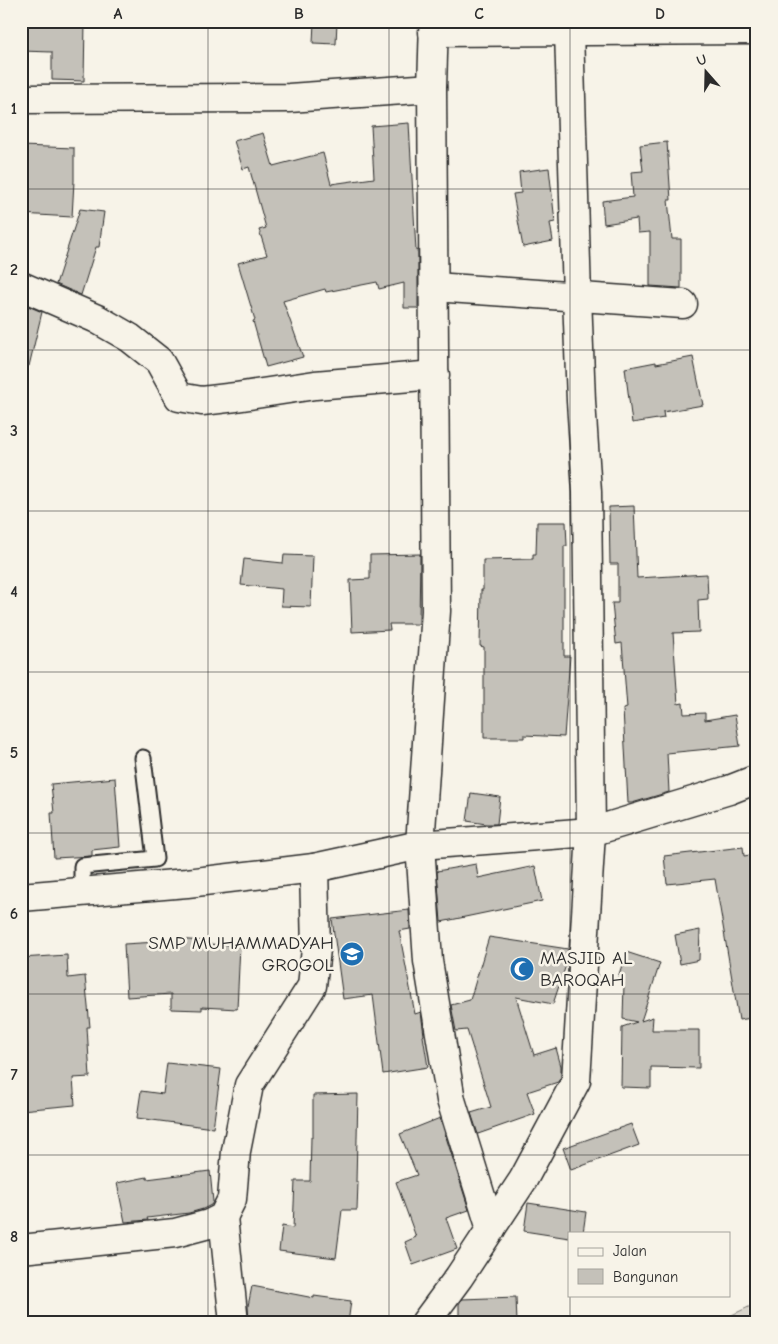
<svg xmlns="http://www.w3.org/2000/svg" width="778" height="1344" font-family="'Comic Neue',sans-serif">
  <style>
    .green { fill: #dad6cc; stroke: #82807c }
    .building { fill: #c4c1b9; stroke: #2b2b2b }
    .lines { fill: none; stroke-linecap: round; stroke-linejoin: round }
    .service-casing { stroke: #2b2b2b; stroke-width: 19 }
    .minor-casing { stroke: #2b2b2b; stroke-width: 31 }
    .service { stroke: #f7f3e8; stroke-width: 15 }
    .minor { stroke: #f7f3e8; stroke-width: 28 }
    .grid { fill: none; stroke: #2b2b2b; stroke-width: 1; stroke-opacity: 0.55 }
    .labels { text-anchor: middle; dominant-baseline: central; stroke-width: 5; stroke-linejoin: round; paint-order: stroke }
    .poi-label { font-size: 19px; fill: #2b2b2b; stroke: #f7f3e8; text-anchor: end }
    .neatline { fill: none; stroke: #2b2b2b; stroke-width: 2 }
    .grid-label { font-size: 16px; text-anchor: middle; font-weight: bold; fill: #2b2b2b }
  </style>
  <rect width="100%" height="100%" fill="#f7f3e8"/>
  <filter id="ink" filterUnits="userSpaceOnUse"><feTurbulence type="fractalNoise" baseFrequency=".02" numOctaves="2"/><feDisplacementMap in="SourceGraphic" scale="10" xChannelSelector="R" yChannelSelector="G"/><feConvolveMatrix kernelMatrix="1 2 1 2 8 2 1 2 1" color-interpolation-filters="sRGB"/></filter>
  <g filter="url(#ink)">
    <polygon class="green" points="757,1303 757,1323 715,1323"/>
    <g class="building">
      <polygon points="21,21 85,21 84,81 52,80 52,52 21,51"/>
      <polygon points="314,21 337,21 336,44 313,43"/>
      <polygon points="409,123 416,251 418,250 418,308 404,308 404,283 379,289 377,282 326,292 325,289 283,301 303,357 266,367 253,321 255,320 238,263 267,255 259,230 266,228 249,167 243,169 234,141 263,133 273,166 323,153 331,184 374,178 371,126"/>
      <polygon points="667,142 671,200 668,200 672,239 681,239 681,288 650,286 650,232 638,233 637,219 604,224 602,201 633,197 631,172 643,171 640,145"/>
      <polygon points="21,146 74,148 74,181 72,217 21,214"/>
      <polygon points="549,168 555,222 550,223 553,241 523,247 513,194 521,193 519,172"/>
      <polygon points="80,209 104,212 99,247 96,247 81,295 56,284"/>
      <polygon points="21,303 42,312 29,366 21,366"/>
      <polygon points="693,357 703,405 663,412 664,418 632,423 625,368 656,362 656,364"/>
      <polygon points="634,506 637,578 707,574 708,599 698,600 699,632 673,633 678,704 683,703 684,714 705,713 705,720 735,715 740,746 667,753 669,792 632,803 628,803 623,709 627,708 622,643 616,644 612,603 618,603 618,564 610,564 609,507"/>
      <polygon points="537,522 566,522 567,546 564,546 564,656 570,656 564,737 524,735 524,738 484,738 484,647 480,646 481,590 483,590 483,560 533,559 533,554 536,554"/>
      <polygon points="420,554 419,624 389,624 390,630 352,632 350,580 370,579 370,555"/>
      <polygon points="284,555 313,556 311,607 281,606 282,589 241,585 244,559 283,563"/>
      <polygon points="115,778 120,847 92,850 92,856 54,858 51,813 54,813 51,784"/>
      <polygon points="471,793 500,797 497,824 486,824 467,821"/>
      <polygon points="743,847 744,856 757,854 757,1017 739,1020 715,879 667,884 664,856"/>
      <polygon points="476,864 478,878 535,866 542,901 441,922 437,871"/>
      <polygon points="409,910 410,929 399,931 415,1014 421,1012 424,1035 423,1036 428,1067 383,1074 373,995 343,999 332,919"/>
      <polygon points="700,930 699,960 680,964 675,935"/>
      <polygon points="489,937 568,949 568,959 553,1004 516,997 534,1055 556,1048 561,1066 561,1077 558,1082 527,1092 535,1114 478,1134 471,1113 491,1107 467,1030 456,1031 451,1005 470,1000"/>
      <polygon points="174,939 205,941 205,944 240,945 237,1009 202,1007 202,1010 171,1009 171,994 127,997 124,944 174,941"/>
      <polygon points="626,952 660,963 641,1021 653,1017 652,1030 699,1030 699,1068 651,1067 651,1088 621,1087 622,1027 637,1022 623,1019 624,983 617,981"/>
      <polygon points="67,955 68,978 85,976 90,1027 87,1027 90,1077 73,1078 75,1105 21,1110 21,958"/>
      <polygon points="167,1063 221,1069 213,1128 137,1118 141,1091 163,1094"/>
      <polygon points="358,1094 356,1182 358,1182 357,1210 342,1210 336,1258 279,1251 282,1226 293,1228 295,1181 310,1181 311,1137 313,1137 313,1095"/>
      <polygon points="440,1118 469,1210 446,1218 457,1249 413,1265 405,1242 416,1237 396,1182 417,1175 400,1134"/>
      <polygon points="631,1124 639,1145 571,1170 563,1148"/>
      <polygon points="210,1171 213,1202 211,1205 203,1209 189,1213 147,1218 148,1220 125,1222 117,1183 147,1177 147,1179"/>
      <polygon points="528,1203 586,1212 583,1233 569,1233 569,1238 524,1231"/>
      <polygon points="252,1286 314,1298 314,1296 351,1301 348,1323 249,1323 248,1306"/>
      <polygon points="516,1297 517,1323 459,1323 459,1304 462,1299"/>
    </g>
    <g class="lines">
      <defs>
        <polyline id="service" points="82,892 82,866 155,859 143,758"/>
        <g id="minor">
          <polyline points="434,21 432,88 436,611 420,845 428,961 451,1100 491,1229"/>
          <polyline points="433,32 757,30"/>
          <polyline points="21,99 289,98 432,88"/>
          <polyline points="21,286 97,319 130,338 159,361 179,397 202,401 236,397 315,385 435,375"/>
          <polyline points="434,287 683,304"/>
          <polyline points="21,897 187,883 314,868 420,845 591,832 729,790 757,779"/>
          <polyline points="223,1217 234,1323"/>
          <polyline points="21,1249 175,1233 209,1224 223,1217 232,1199 236,1151 249,1085 312,986 316,949 314,868"/>
          <polyline points="425,1323 459,1277 523,1180 576,1081 591,832 587,492 581,401 577,296 569,31"/>
        </g>
      </defs>
      <use href="#service" class="service-casing"/>
      <use href="#minor" class="minor-casing"/>
      <use href="#service" class="service"/>
      <use href="#minor" class="minor"/>
    </g>
  </g>
  <path class="grid" d="M208 21V1323M389 21V1323M570 21V1233M21 189H757M21 350H757M21 511H757M21 672H757M21 833H757M21 994H757M21 1155H757M570 1295V1323"/>
  <defs>
    <symbol id="school-disc" viewBox="-11 -11 22 22"><circle r="9.5" fill="#1f6fb2" stroke="#f7f3e8"/><path d="M0-5L7-2L0 1L-7-2ZM-4 1L0 2.5L4 1V4Q0 6-4 4Z" fill="#fff"/></symbol>
    <symbol id="mosque-disc" viewBox="-11 -11 22 22"><circle r="9.5" fill="#1f6fb2" stroke="#f7f3e8"/><path d="M3.5-4.9A6 6 0 1 0 3.5 4.9A5 5 0 1 1 3.5-4.9Z" fill="#fff"/></symbol>
  </defs>
  <g fill-rule="evenodd">
    <use href="#school-disc" x="338" y="940" width="28" height="28"/>
    <use href="#mosque-disc" x="508" y="955" width="28" height="28"/>
  </g>
  <g class="labels">
    <g class="poi-label">
      <text x="334" y="943">SMP MUHAMMADYAH<tspan x="334" dy="22">GROGOL</tspan></text>
      <text x="540" y="958" text-anchor="start">MASJID AL<tspan x="540" dy="22">BAROQAH</tspan></text>
    </g>
  </g>
  <rect width="778" height="1344" fill="none" stroke="#f7f3e8" stroke-width="55"/>
  <rect x="568" y="1232" width="162" height="65" fill="#f7f3e8" stroke="#a5a39c"/>
  <rect x="578" y="1248" width="25" height="8" fill="#f7f3e8" stroke="#a5a39c"/>
  <text x="613" y="1256" font-size="15" fill="#2b2b2b">Jalan</text>
  <rect x="578" y="1269" width="25" height="15" fill="#c4c1b9" stroke="#a5a39c"/>
  <text x="613" y="1282" font-size="15" fill="#2b2b2b">Bangunan</text>
  <g transform="translate(706 72) rotate(340)" stroke="#f7f3e8" stroke-width="4" paint-order="stroke">
  <path d="M0-4L9 19L0 12L-9 19Z" fill="#2b2b2b"/>
  <text y="-8" font-size="14" font-weight="bold" text-anchor="middle" fill="#2b2b2b">U</text>
  </g>
  <rect x="28" y="28" width="722" height="1288" class="neatline"/>
  <g class="grid-label">
    <text x="118" y="19">A</text>
    <text x="299" y="19">B</text>
    <text x="479" y="19">C</text>
    <text x="660" y="19">D</text>
    <text x="14" y="114">1</text>
    <text x="14" y="275">2</text>
    <text x="14" y="436">3</text>
    <text x="14" y="597">4</text>
    <text x="14" y="758">5</text>
    <text x="14" y="919">6</text>
    <text x="14" y="1080">7</text>
    <text x="14" y="1242">8</text>
  </g>
</svg>
